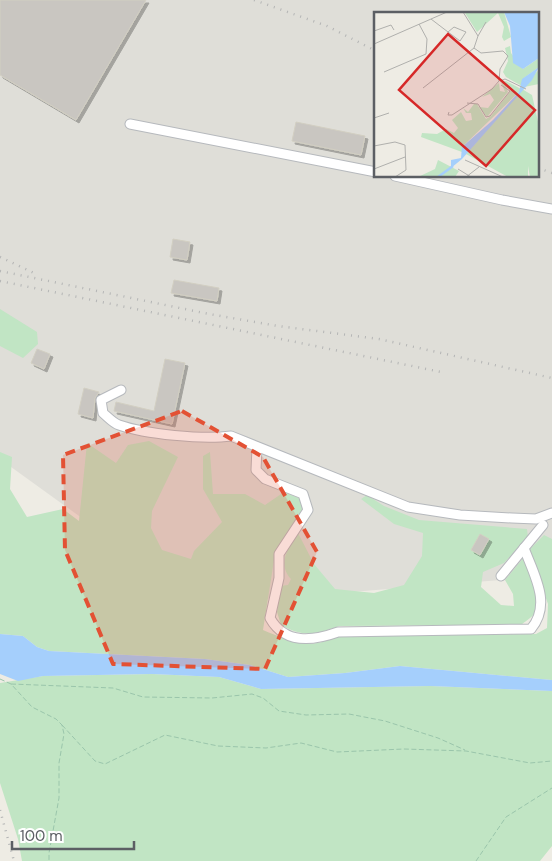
<svg xmlns="http://www.w3.org/2000/svg" width="552" height="861" font-family="'DM Sans',sans-serif">
  <style>
    .industrial { fill: #dfded8; fill-rule: evenodd }
    .green { fill: #c1e5c4 }
    .water { fill: #a5cffc }
    .building { fill: #c9c6c1; stroke: #d2cfc2; filter: url(#shadow) }
    .lines { fill: none; stroke-linecap: round; stroke-linejoin: round }
    .minor-casing { stroke: #b6b9bd; stroke-width: 11 }
    .path { stroke: #9ac5ab; stroke-width: 1; stroke-dasharray: 5 2.5; stroke-linecap: butt }
    .minor { stroke: #fff; stroke-width: 9 }
    .rail { stroke: #b4b5b5; stroke-width: 2.5; stroke-dasharray: 1 6; stroke-linecap: butt }
    .marked { fill: #e35134; fill-opacity: 0.2; stroke: #e35134; stroke-width: 4; stroke-dasharray: 10 6; stroke-linejoin: round }
    .inset-river { fill: none; stroke: #a5cffc; stroke-width: 2.5 }
    .inset-road { fill: none; stroke: #b0b0ad; stroke-width: 1 }
    .view { fill: #d62828; fill-opacity: 0.15; stroke: #d62828; stroke-width: 2.5 }
    .inset-edge { fill: none; stroke: #5c5f64; stroke-width: 2.5 }
  </style>
  <defs>
    <filter id="shadow"><feDropShadow dx="3" dy="3" stdDeviation="0" flood-color="#0004"/></filter>
  </defs>
  <rect width="100%" height="100%" fill="#eeece4"/>
  <path class="industrial" d="M0 0H552V576L201 604 0 459ZM376 14H538V176H376Z"/>
  <g class="green">
    <polygon points="0,309 37,332 38,344 23,358 0,346"/>
    <path d="M149 441 178 457 152 511 151 528 162 550 191 559 194 551 222 522 203 489V456L210 452 213 494H245L265 505 284 492 301 499 303 508 275 554 263 630C287 640 314 652 336 635L536 634 547 628 548 604 529 550 544 535 552 539V680L400 666 345 673 288 677 250 665 205 659 49 651 37 647 23 636 0 634V452L12 457 10 489 27 517 63 509 79 521 87 443 116 463 128 445Z"/>
    <path d="M367 495 384 506 419 520 527 529 528 537 504 563 483 572 481 587 501 605 514 606 513 594 505 580 525 556C530 570 542 592 538 607 536 615 527 620 521 625L339 626C316 635 302 637 281 625L277 612 280 586 288 585 291 579C277 564 288 547 298 533L314 564 335 589 374 593 404 585 422 556 423 533 394 524 361 499Z"/>
    <polygon points="152,674 219,677 261,689 430,686 552,691 552,846 540,861 22,861 18,839 0,783 0,683 43,676"/>
  </g>
  <polygon class="water" points="0,634 23,636 37,647 49,651 205,659 250,665 288,677 345,673 400,666 552,680 552,691 430,686 261,689 219,677 152,674 43,676 18,681 0,674"/>
  <g class="building">
    <polygon points="0,0 146,0 76,120 0,75"/>
    <polygon points="296,122 365,136 361,155 292,141"/>
    <polygon points="173,239 190,242 187,260 170,257"/>
    <polygon points="174,280 219,288 217,301 171,293"/>
    <polygon points="37,349 50,354 44,369 31,363"/>
    <polygon points="165,359 185,363 172,424 114,411 116,402 154,411"/>
    <polygon points="84,388 99,392 95,398 93,418 78,414"/>
    <polygon points="480,534 489,539 480,555 471,550"/>
  </g>
  <g class="lines">
    <defs>
      <g id="minor">
        <polyline points="130,124 376,172"/>
        <polyline points="395,176 502,200 552,209"/>
        <path d="M121 390 101 400 103 413C108 417 113 423 119 425 145 434 203 440 231 436L408 507 460 515 512 518 536 519 552 513"/>
        <path d="M257 447 256 470 265 479 303 494 308 510 279 554V578L270 618C285 645 313 641 338 632L531 629C552 604 534 575 524 548"/>
        <polyline points="501,576 543,525"/>
      </g>
    </defs>
    <use href="#minor" class="minor-casing"/>
    <g class="path">
      <polyline points="0,679 11,684 32,707 56,719 62,725 64,734 59,763 59,798 49,853 49,861"/>
      <polyline points="11,684 113,688 143,697 212,698 252,694 263,698 279,711 306,715 349,714 385,721 438,738 465,750"/>
      <polyline points="62,725 95,761 105,764 165,735 218,746 266,748 301,743 337,752 404,749 466,751 530,763 552,761"/>
      <polyline points="476,861 506,817 552,788"/>
    </g>
    <use href="#minor" class="minor"/>
    <g class="rail">
      <polyline points="254,0 327,26 376,51"/>
      <polyline points="538,168 552,173"/>
      <polyline points="0,257 36,274"/>
      <polyline points="0,271 209,314 278,326 379,339 552,378"/>
      <polyline points="0,281 441,372"/>
      <polyline points="0,810 14,861"/>
    </g>
  </g>
  <path class="marked" d="M182 411 263 457 317 552 265 669 113 664 65 550 63 455Z"/>
  <g transform="translate(374 12)">
    <rect width="165" height="165" fill="#eeece4"/>
    <path d="M130 0 137 25 130 29 128 25 130 15 124 1 103 20 91 1ZM136 34 137 41 149 57 165 46V55L150 66 148 74 132 65 129 60 134 49 131 36ZM165 58V72L150 75 157 65ZM132 69 147 77 145 80 88 135V140L47 125 48 121 63 122 72 117 80 121 84 116 78 108 87 100 92 109 98 108 97 101H92L89 96 94 100 100 92H103L112 107 117 104 137 78 132 75 134 80 113 105 105 95 114 96 120 88 116 82 108 85 125 71 126 79 131 80 127 70ZM148 77 158 83 165 114V165H156L154 154V165H134L92 142ZM64 148 85 159 81 165H44L61 157Z" fill="#c1e5c4"/>
    <path d="M130 0H165V46L149 57 139 51 136 14ZM165 55 158 68 88 147 77 156V148L87 146 88 135 119 108 145 80 148 67Z" fill="#a5cffc"/>
    <path class="inset-river" d="M64 165 79 154"/>
    <path class="inset-road" d="M57 7 74 20 80 15 92 20 86 29 74 20M0 19 17 13 20 18M104 24 112 10M0 32 73 0M10 60 52 42 53 27 45 12M126 69 131 67 152 77M49 76 100 36M93 91 104 92 112 105 116 104 136 79 127 73M75 100 74 103H78L118 77 125 69 126 57 134 44 129 39 107 41 100 36 104 24 89 0M0 106 15 101M0 134 21 130 31 133 32 158 21 165M91 148 129 165M0 157 31 145M84 157 97 165M92 165 105 155"/>
    <path class="view" d="M74 22 161 98 112 154 25 78Z"/>
    <rect width="165" height="165" class="inset-edge"/>
  </g>
  <path d="M12 841v8h122v-8" fill="none" stroke="#5c5f64" stroke-width="2.5"/>
  <text x="20" y="841" font-size="15" fill="#5c5f64" stroke="#ffffff" stroke-width="4" paint-order="stroke">100 m</text>
</svg>
